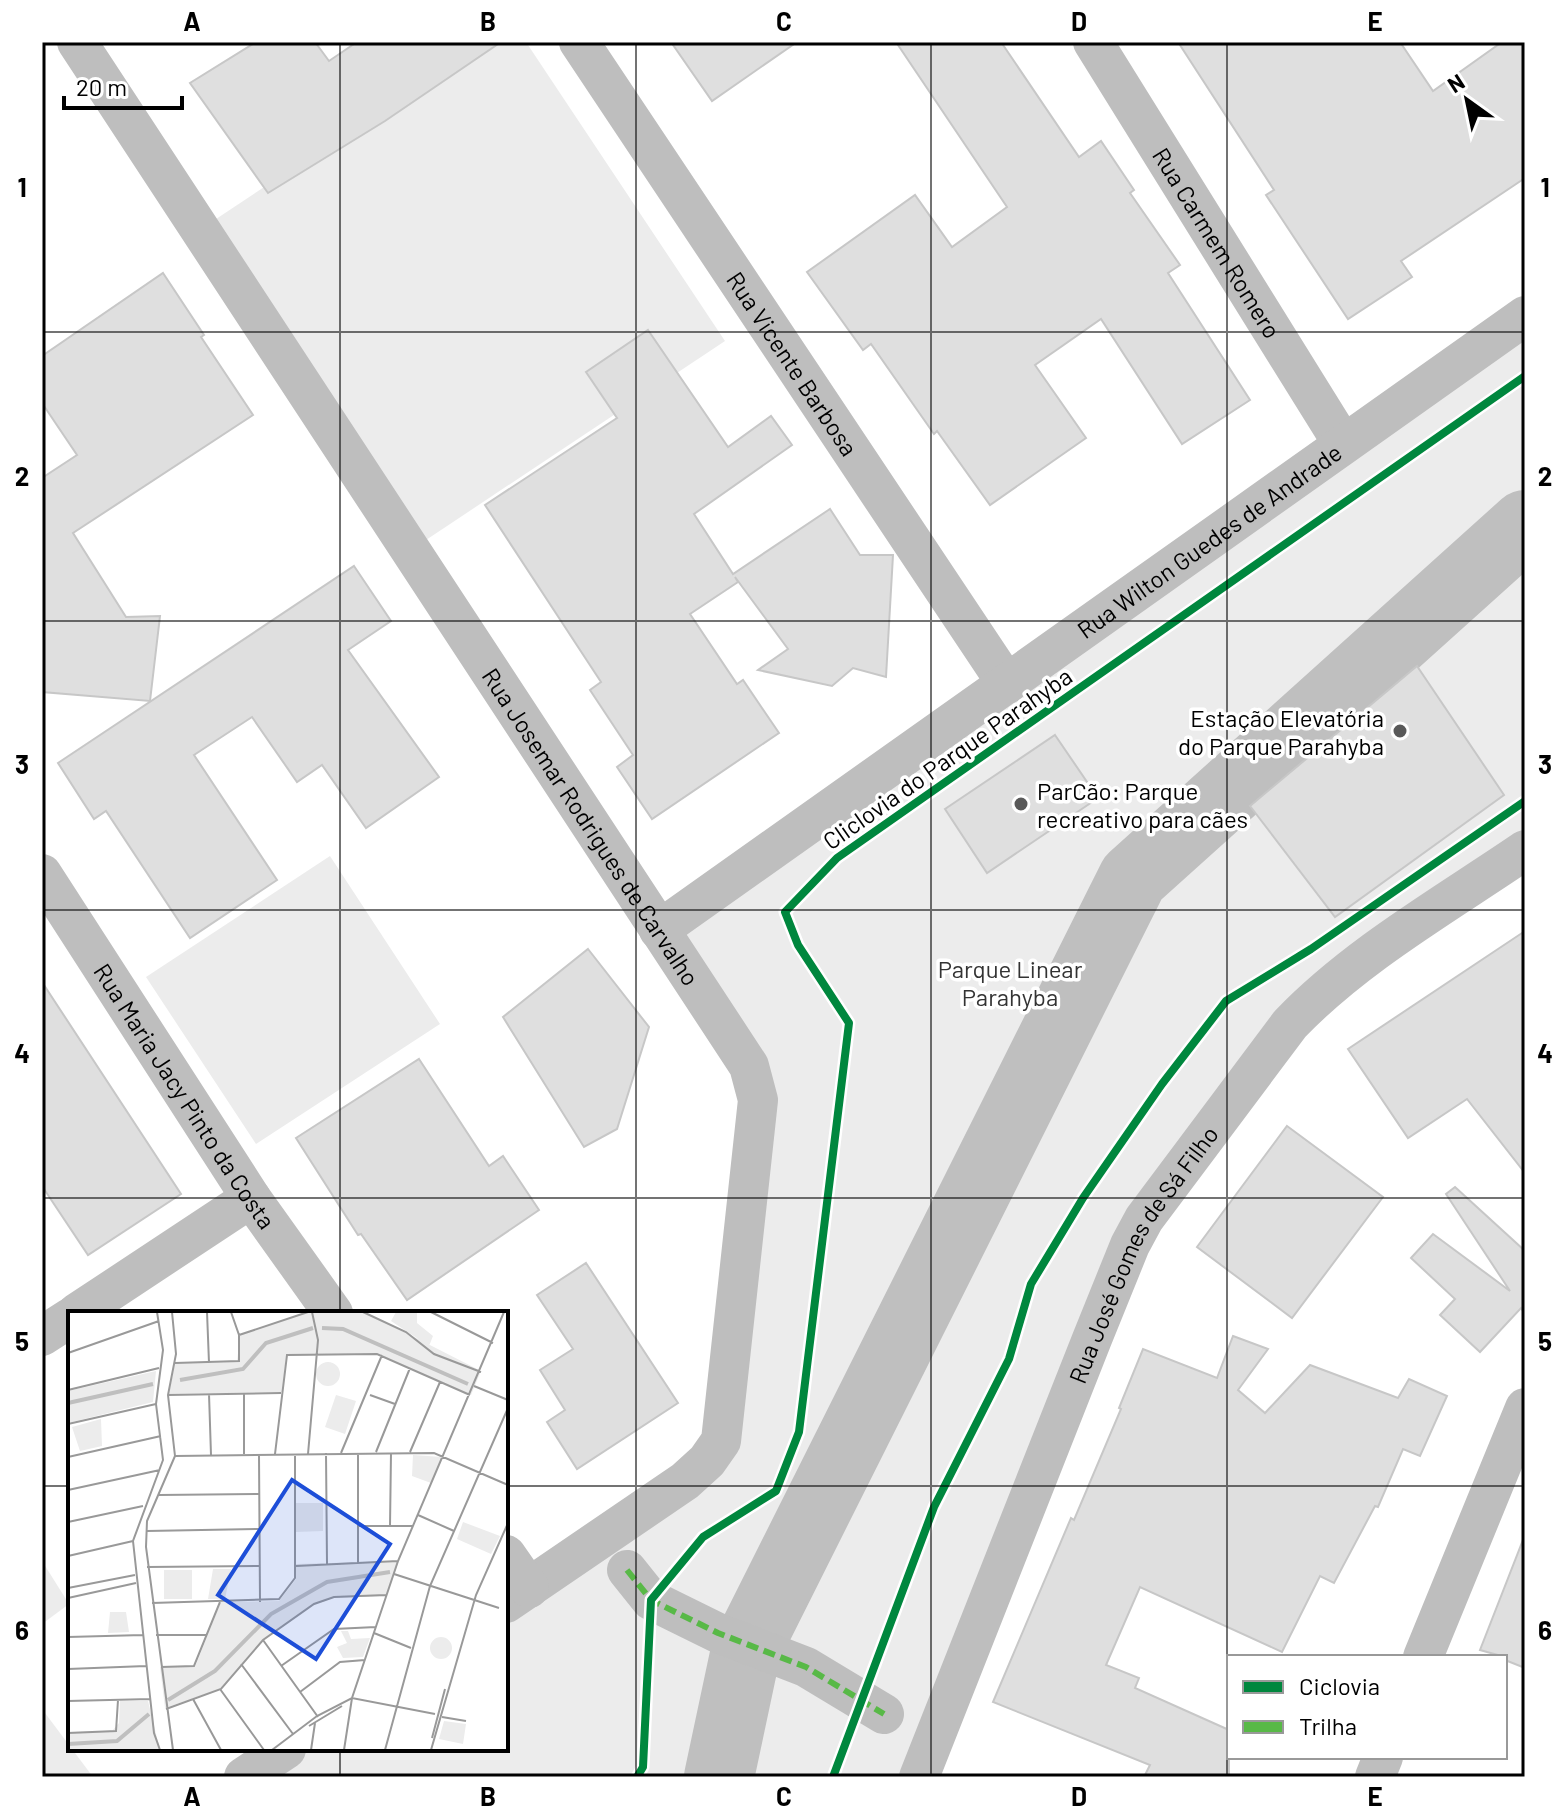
<svg xmlns="http://www.w3.org/2000/svg" width="1567" height="1819" font-family="Barlow,sans-serif">
  <style>
    .green { fill: #ececec }
    .lines { fill: none; stroke-linecap: round; stroke-linejoin: round }
    .river { stroke: #bfbfbf; stroke-width: 70 }
    .building { fill: #dfdfdf; stroke: #c7c7c7; stroke-width: 2 }
    .street { stroke: #bebebe; stroke-width: 40 }
    .quiet { stroke: #58b947; stroke-width: 6; stroke-dasharray: 12 6; stroke-linecap: butt }
    .cycleway-casing { stroke: #fff; stroke-width: 13 }
    .cycleway { stroke: #00873e; stroke-width: 8 }
    .grid { fill: none; stroke: #000; stroke-width: 2; stroke-opacity: 0.55 }
    .poi-dot { fill: #595959; stroke: #fff; stroke-width: 3 }
    .labels { text-anchor: middle; dominant-baseline: central; stroke-width: 7; stroke-linejoin: round; paint-order: stroke }
    .street-label { font-size: 24px; fill: #000; stroke: #fff }
    .poi-label { font-size: 24px; fill: #000; stroke: #fff; text-anchor: end }
    .park-label { font-size: 24px; fill: #333; stroke: #fff }
    .inset-river { fill: none; stroke: #bfbfbf; stroke-width: 4 }
    .inset-road { fill: none; stroke: #999; stroke-width: 2 }
    .view { fill: #1d4ed8; fill-opacity: 0.15; stroke: #1d4ed8; stroke-width: 4 }
    .inset-edge { fill: none; stroke: #000; stroke-width: 4 }
    .neatline { fill: none; stroke: #000; stroke-width: 3 }
    .grid-label { font-size: 26px; text-anchor: middle; font-weight: bold; fill: #000 }
  </style>
  <rect width="100%" height="100%" fill="#fff"/>
  <g class="green">
    <polygon points="482,42 526,42 725,341 420,544 207,225"/>
    <polygon points="1525,299 1525,865 1315,1013 1140,1239 921,1777 238,1777 281,1749 506,1749 506,1601 734,1447 767,1074 659,911 1341,422"/>
    <polygon points="330,856 440,1024 256,1144 146,977"/>
    <polygon points="42,1561 69,1604 42,1624"/>
    <polygon points="42,1709 93,1777 42,1777"/>
  </g>
  <g class="lines">
    <polyline class="river" points="719,1777 746,1650 1133,878 1525,525"/>
  </g>
  <g class="building">
    <polygon points="256,42 315,42 329,61 357,42 501,42 385,121 268,193 190,83"/>
    <polygon points="671,42 797,42 712,101"/>
    <polygon points="896,42 1001,42 1079,157 1101,141 1134,190 1130,193 1180,265 1168,273 1250,400 1182,444 1101,319 1035,365 1086,438 990,505 937,431 934,434 871,344 863,350 807,272 915,195 952,247 1007,207"/>
    <polygon points="1178,42 1400,42 1433,91 1502,42 1525,42 1525,178 1401,261 1412,277 1348,319 1266,195 1274,190"/>
    <polygon points="163,273 204,335 201,337 253,415 73,533 126,617 160,616 150,701 42,692 42,478 77,455 42,403 42,356"/>
    <polygon points="648,330 728,447 771,416 792,445 694,514 733,574 830,509 860,555 893,555 886,677 853,668 832,686 758,670 788,649 735,577 738,582 690,614 737,684 743,680 779,733 652,819 617,767 633,755 590,690 601,682 485,505 617,418 586,372"/>
    <polygon points="354,566 391,621 348,650 439,777 366,828 322,765 297,782 252,717 194,755 277,880 190,938 106,811 94,819 58,763"/>
    <polygon points="1417,666 1504,795 1335,917 1250,806"/>
    <polygon points="1055,735 1098,798 987,873 945,809"/>
    <polygon points="1525,931 1525,1173 1467,1099 1408,1138 1348,1049"/>
    <polygon points="588,949 649,1027 617,1129 584,1147 503,1017"/>
    <polygon points="42,982 181,1194 88,1255 42,1186"/>
    <polygon points="419,1059 489,1166 503,1156 539,1210 407,1300 361,1234 358,1235 296,1138"/>
    <polygon points="1287,1126 1383,1197 1292,1318 1197,1247"/>
    <polygon points="1455,1187 1525,1251 1525,1314 1521,1308 1480,1352 1440,1315 1455,1299 1411,1258 1433,1234 1510,1291 1446,1194"/>
    <polygon points="586,1263 678,1403 577,1469 547,1422 565,1410 540,1370 573,1349 537,1295"/>
    <polygon points="1233,1336 1268,1349 1238,1390 1265,1413 1310,1365 1398,1398 1409,1379 1447,1396 1420,1456 1403,1449 1378,1507 1375,1506 1334,1583 1320,1576 1282,1652 1140,1587 1106,1665 1139,1678 1135,1688 1229,1730 1229,1777 1144,1777 1150,1765 993,1702 1071,1518 1074,1520 1121,1409 1119,1408 1143,1349 1217,1378"/>
    <polygon points="1523,1540 1525,1541 1525,1668 1505,1660 1505,1657 1480,1650"/>
  </g>
  <g class="lines">
    <g class="street">
      <path id="s1" d="M77 42 749 1066 758 1100 721 1441 707 1461 685 1481 506 1603"/>
      <path id="s2" d="M579 42 1007 684"/>
      <path id="s3" d="M1093 42 1343 444"/>
      <path id="s4" d="M42 874 251 1198 333 1313"/>
      <path id="s5" d="M659 930 1525 316"/>
      <polyline points="77,1313 251,1198"/>
      <polyline points="42,1336 70,1318"/>
      <polyline points="506,1555 529,1588"/>
      <polyline points="627,1570 651,1600 718,1633 806,1667 884,1714"/>
      <polyline points="1423,1657 1525,1408"/>
      <polyline points="244,1777 286,1749"/>
      <path id="s6" d="M919 1777 1092 1339 1130 1245 1144 1219 1290 1024C1356 955 1446 904 1525 850"/>
      <polyline points="1375,1777 1383,1757"/>
    </g>
    <polyline class="quiet" points="627,1570 651,1600 718,1633 806,1667 884,1714"/>
    <defs>
      <g id="cycleway">
        <polyline points="637,1777 643,1767 651,1600 703,1537 776,1491 799,1432 849,1023 798,945 785,912 837,858 1525,376"/>
        <polyline points="833,1777 934,1507 1009,1359 1031,1284 1083,1198 1162,1084 1226,1001 1311,949 1525,801"/>
      </g>
    </defs>
    <use href="#cycleway" class="cycleway-casing"/>
    <use href="#cycleway" class="cycleway"/>
  </g>
  <path class="grid" d="M340 42V1313M636 42V1777M931 42V1777M1227 42V1777M42 332H1525M42 621H1525M42 910H1525M42 1198H1525M42 1486H70M506 1486H1525M340 1749V1777"/>
  <g class="poi-dot">
    <circle cx="1400" cy="731" r="8"/>
    <circle cx="1021" cy="804" r="8"/>
  </g>
  <g class="labels">
    <g class="street-label">
      <text stroke="none"><textPath href="#s3" startOffset="236">Rua Carmem Romero</textPath></text>
      <text stroke="none"><textPath href="#s2" startOffset="386">Rua Vicente Barbosa</textPath></text>
      <text stroke="none"><textPath href="#s5" startOffset="674">Rua Wilton Guedes de Andrade</textPath></text>
      <text transform="translate(947 758) rotate(-35)">Cliclovia do Parque Parahyba</text>
      <text stroke="none"><textPath href="#s1" startOffset="938">Rua Josemar Rodrigues de Carvalho</textPath></text>
      <text stroke="none"><textPath href="#s4" startOffset="264">Rua Maria Jacy Pinto da Costa</textPath></text>
      <text stroke="none"><textPath href="#s6" startOffset="570">Rua José Gomes de Sá Filho</textPath></text>
    </g>
    <g class="poi-label">
      <text x="1384" y="717">Estação Elevatória<tspan x="1384" dy="28">do Parque Parahyba</tspan></text>
      <text x="1037" y="790" text-anchor="start">ParCão: Parque<tspan x="1037" dy="28">recreativo para cães</tspan></text>
    </g>
    <g class="park-label">
      <text x="1010" y="968">Parque Linear<tspan x="1010" dy="28">Parahyba</tspan></text>
    </g>
  </g>
  <g transform="translate(68 1311)">
    <rect width="440" height="440" fill="#fff"/>
    <path d="M238 1H297L413 60 403 84 308 42 218 45 214 81 101 83 107 52 169 51 172 24ZM328 1H349V12L365 25 361 35 323 10ZM248 63a12 12 0 1 1 24 0a12 12 0 1 1-24 0ZM88 60 85 91 0 112V80ZM268 84 288 90 277 123 257 116ZM33 108 34 135 12 140 4 116ZM345 144 374 146 363 172 344 165ZM228 192H255V220L228 221ZM395 211 432 225 423 243 389 228ZM331 250 318 285 265 287 245 294 196 328 152 378 97 397 92 356H127L153 291 211 290 228 268V253ZM145 258H163L157 288H140ZM96 259H124V288H96ZM42 301H58L61 321 40 322ZM273 320H280L283 328 302 327 295 346 275 347 269 336 279 332ZM362 337a11 11 0 1 1 22 0a11 11 0 1 1-22 0ZM52 390H80L92 439H0V421L44 420 51 412ZM376 410 398 413 395 433 371 428Z" fill="#ececec"/>
    <path class="inset-river" d="M254 17 275 18 400 73M112 69 175 58 198 32 245 17M0 92 85 73M100 389 147 360 203 303 259 271 322 261M0 433 49 430 81 403"/>
    <path class="inset-road" d="M89 1 95 39 88 93 95 149 65 230 86 422 92 439M104 1 108 43 100 84 107 145 79 210 78 236 105 439M139 1 141 52M295 1 338 21 366 43 413 61M363 1 425 32M171 24 240 1M0 42 91 10M107 52 171 50V24L163 1M406 75 440 89M0 79 91 57M141 83 143 144M100 84 213 82M302 84 327 93M0 113 88 93M308 141 342 57M342 141 372 71M258 142 259 253M273 142 314 44M176 143V82M207 143 219 44 309 43 402 84M240 143 250 29 244 1M191 144 192 291M107 145 366 142 440 174M0 146 93 125M0 179 92 159M91 184 191 183M350 204 386 220M0 211 75 195M291 215H345M322 215 323 142M79 220 191 218M0 245 65 230M290 252V142M228 255 330 250M79 256 191 255M326 263 431 297M0 277 67 264M0 287 68 272M84 292 211 288 227 267V143M306 322 343 337M88 324H139M0 326 75 324M195 329 250 406M173 353 225 423M213 355 266 318 308 316M93 356 126 355 152 291M0 358 78 355M152 378 196 439M232 381 272 351 297 349M125 388 153 439M0 390 83 388M98 398 153 378 195 329 246 293 266 286 318 284M374 406 398 410M241 415 274 395M0 422 48 420 50 389M364 427 377 378M204 439 249 405 284 387 367 403M243 439 247 412M276 439 284 387 330 250 436 1M317 439 362 275 440 97M363 439 408 284 440 212"/>
    <path class="view" d="M224 169 322 233 248 348 150 284Z"/>
    <rect width="440" height="440" class="inset-edge"/>
  </g>
  <rect width="1567" height="1819" fill="none" stroke="#ffffff" stroke-width="88"/>
  <rect x="1227" y="1655" width="280" height="104" fill="#ffffff" stroke="#999999" stroke-width="2"/>
  <rect x="1243" y="1681" width="40" height="12" fill="#00873e" stroke="#999999" stroke-width="2"/>
  <text x="1299" y="1695" font-size="24" fill="#000000">Ciclovia</text>
  <rect x="1243" y="1721" width="40" height="12" fill="#58b947" stroke="#999999" stroke-width="2"/>
  <text x="1299" y="1735" font-size="24" fill="#000000">Trilha</text>
  <g transform="translate(1467 100) rotate(327)" stroke="#ffffff" stroke-width="6" paint-order="stroke">
  <path d="M0-6L14 30L0 20L-14 30Z" fill="#000000"/>
  <text y="-12" font-size="22" font-weight="bold" text-anchor="middle" fill="#000000">N</text>
  </g>
  <path d="M64 96v12h118v-12" fill="none" stroke="#000000" stroke-width="4"/>
  <text x="76" y="96" font-size="24" fill="#000000" stroke="#ffffff" stroke-width="6" paint-order="stroke">20 m</text>
  <rect x="44" y="44" width="1479" height="1731" class="neatline"/>
  <g class="grid-label">
    <text x="192" y="31">A</text>
    <text x="488" y="31">B</text>
    <text x="784" y="31">C</text>
    <text x="1079" y="31">D</text>
    <text x="1375" y="31">E</text>
    <text x="22" y="197">1</text>
    <text x="1545" y="197">1</text>
    <text x="22" y="486">2</text>
    <text x="1545" y="486">2</text>
    <text x="22" y="774">3</text>
    <text x="1545" y="774">3</text>
    <text x="22" y="1063">4</text>
    <text x="1545" y="1063">4</text>
    <text x="22" y="1351">5</text>
    <text x="1545" y="1351">5</text>
    <text x="22" y="1640">6</text>
    <text x="1545" y="1640">6</text>
    <text x="192" y="1806">A</text>
    <text x="488" y="1806">B</text>
    <text x="784" y="1806">C</text>
    <text x="1079" y="1806">D</text>
    <text x="1375" y="1806">E</text>
  </g>
</svg>
